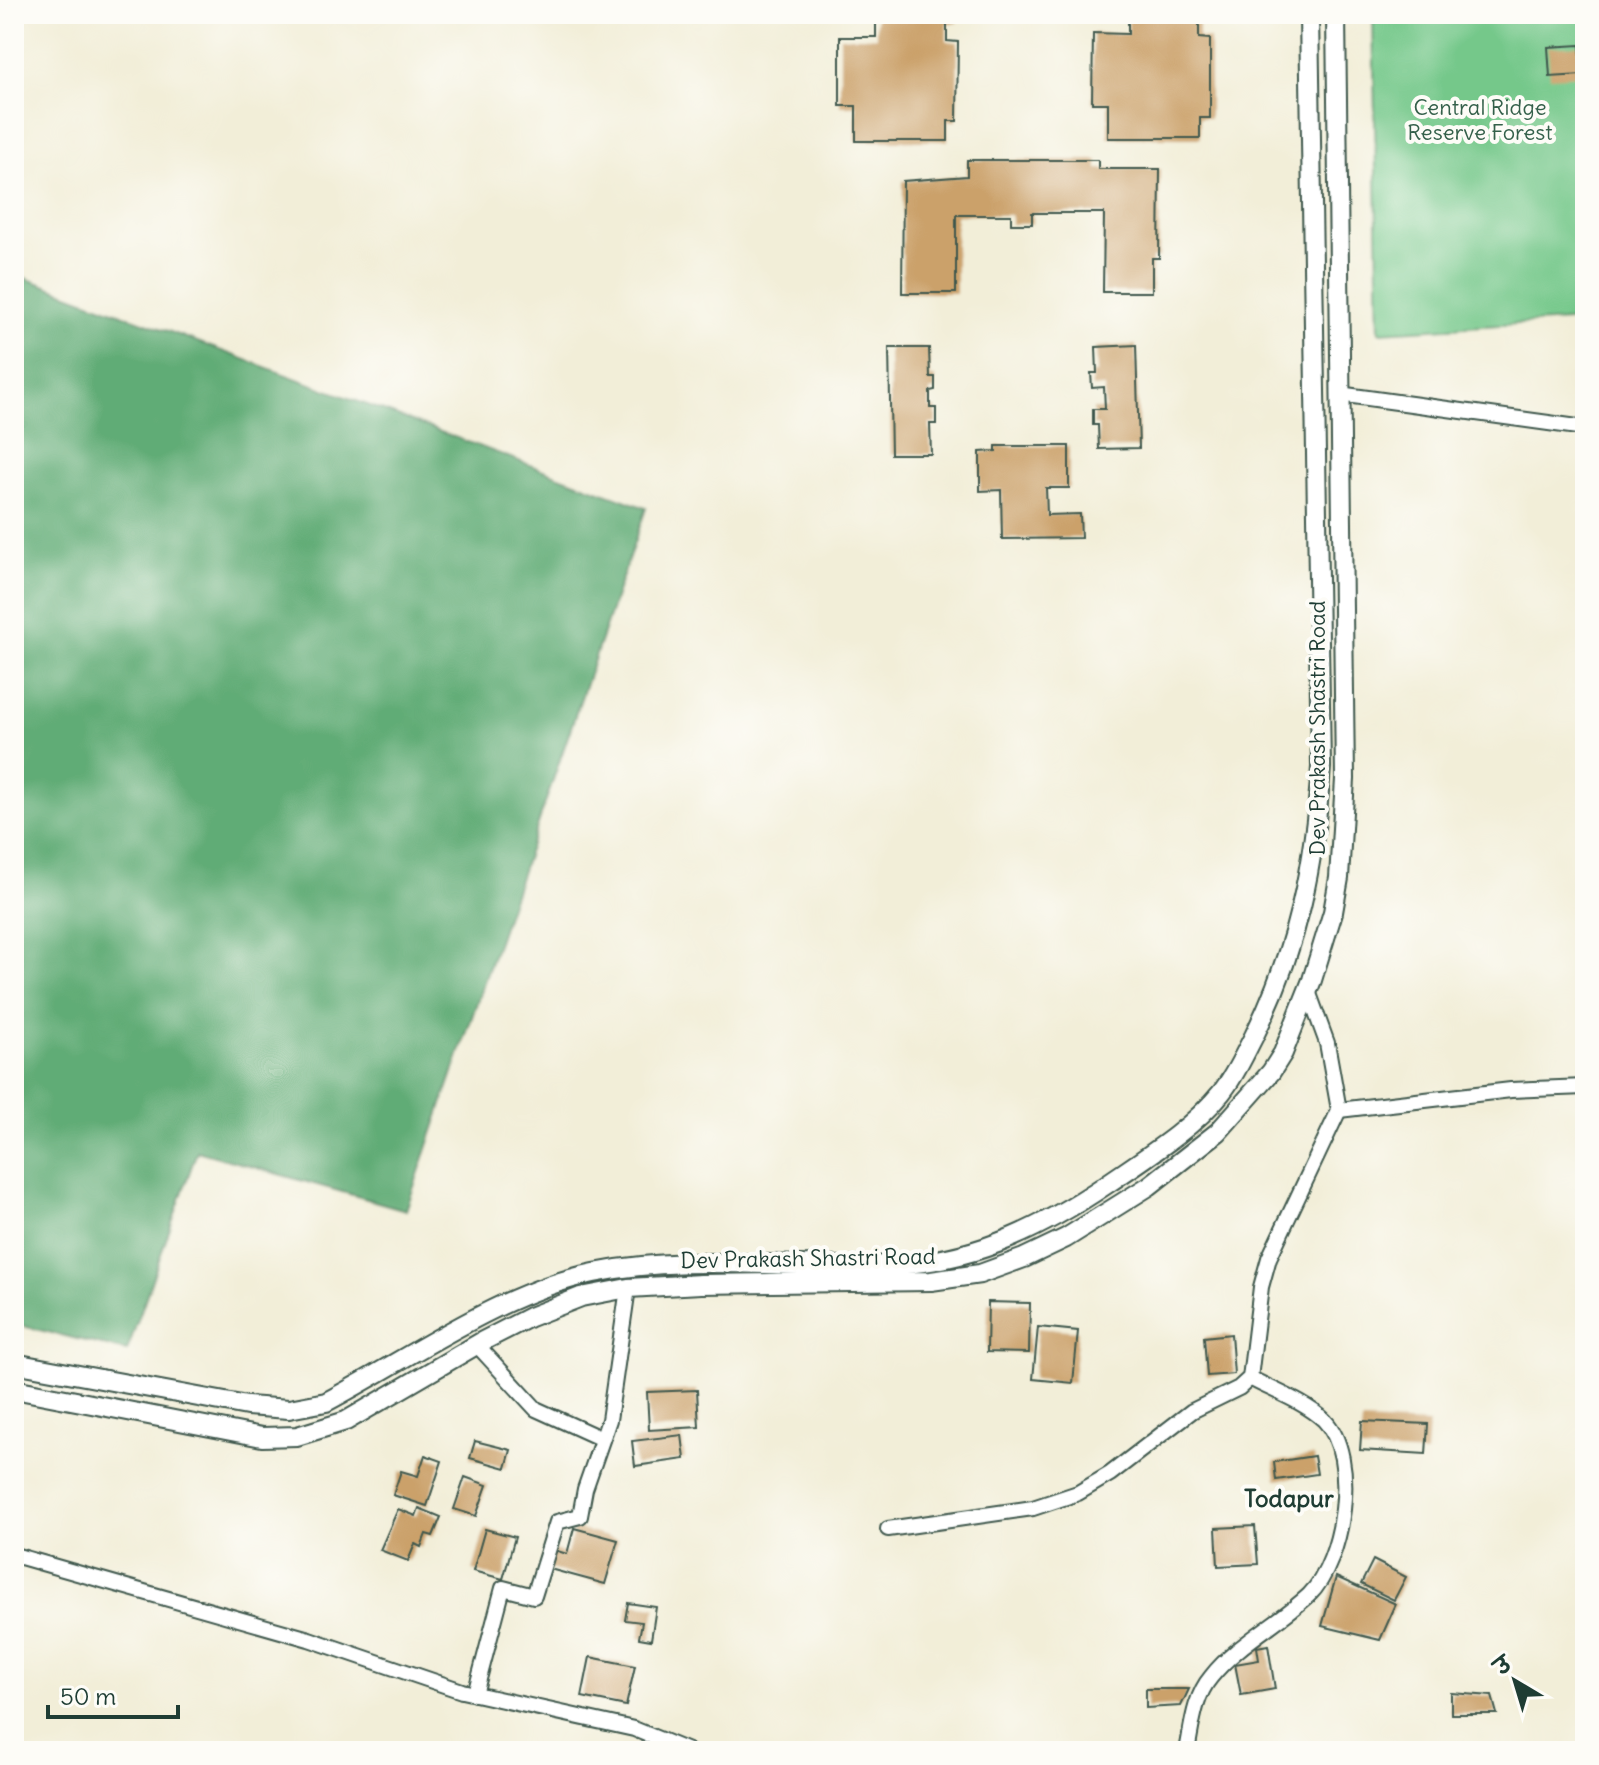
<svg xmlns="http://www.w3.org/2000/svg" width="1599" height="1765" font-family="Delius,'Playpen Sans Deva',sans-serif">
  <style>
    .green { fill: #75c88a; stroke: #4a825f; stroke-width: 2 }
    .forest { fill: #60ac76; stroke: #407455; stroke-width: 2 }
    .building { fill: #cba16b }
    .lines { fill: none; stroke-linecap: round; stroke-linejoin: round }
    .minor-casing { stroke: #3f584d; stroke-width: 18 }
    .tertiary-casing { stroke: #3f584d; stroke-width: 22 }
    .minor { stroke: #fff; stroke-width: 14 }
    .tertiary { stroke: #fff; stroke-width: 18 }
    .labels { text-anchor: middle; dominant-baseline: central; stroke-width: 8; stroke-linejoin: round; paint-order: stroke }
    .park-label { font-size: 22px; fill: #34604a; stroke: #fdfcf7 }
    .street-label { font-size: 22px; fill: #1f3d34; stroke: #fdfcf7 }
    .neighbourhood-label { font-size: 24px; font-weight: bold; fill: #1f3d34; stroke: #fdfcf7 }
  </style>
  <rect width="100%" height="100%" fill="#fdfcf7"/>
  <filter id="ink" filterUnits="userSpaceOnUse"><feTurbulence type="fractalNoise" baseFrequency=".0125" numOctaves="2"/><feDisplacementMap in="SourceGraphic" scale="16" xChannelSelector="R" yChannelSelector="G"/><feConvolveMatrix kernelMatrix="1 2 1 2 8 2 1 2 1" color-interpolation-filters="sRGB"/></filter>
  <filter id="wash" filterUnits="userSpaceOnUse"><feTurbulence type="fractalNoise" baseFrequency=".006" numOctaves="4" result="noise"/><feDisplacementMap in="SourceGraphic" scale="32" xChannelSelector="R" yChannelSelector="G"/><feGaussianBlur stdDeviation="1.8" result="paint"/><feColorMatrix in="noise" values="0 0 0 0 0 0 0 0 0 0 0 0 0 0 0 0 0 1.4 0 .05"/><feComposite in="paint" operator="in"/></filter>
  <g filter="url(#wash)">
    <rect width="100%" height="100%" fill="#f2eed8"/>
    <polygon class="green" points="1373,14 1585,14 1585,320 1379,332"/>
    <polygon class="forest" points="14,274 646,508 406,1210 197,1151 127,1351 14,1324"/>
    <g id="blocks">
      <g class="building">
        <polygon points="876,14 958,14 958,23 947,23 947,41 958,42 957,121 948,121 948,141 856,141 856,106 840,106 840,37 876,37"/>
        <polygon points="1128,14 1210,14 1210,20 1199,20 1199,38 1210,39 1210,118 1200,118 1200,138 1108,138 1108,103 1092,103 1093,33 1128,34"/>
        <polygon points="1580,45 1582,75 1550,77 1548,47"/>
        <polygon points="967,160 1098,160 1098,169 1160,169 1159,258 1152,258 1152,292 1103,292 1104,213 1032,213 1032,224 1011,224 1011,215 956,215 956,293 902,293 903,181 967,176"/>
        <polygon points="1136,345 1139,448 1099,449 1098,425 1093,425 1093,409 1105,409 1104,387 1092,388 1091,373 1097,373 1096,347"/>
        <polygon points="889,348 929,348 930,377 935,377 935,390 930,391 930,408 936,408 936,424 930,424 931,454 891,454"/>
        <polygon points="996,446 1069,446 1069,488 1046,488 1047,515 1080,514 1081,538 1002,539 1001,490 980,491 980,452 996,451"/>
        <polygon points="988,1302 1030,1303 1029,1353 987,1352"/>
        <polygon points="1038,1327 1078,1331 1073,1383 1033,1379"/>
        <polygon points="1231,1334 1234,1374 1207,1376 1204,1337"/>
        <polygon points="697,1390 699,1427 649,1430 647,1392"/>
        <polygon points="1362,1421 1428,1424 1426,1454 1360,1450"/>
        <polygon points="682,1435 685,1459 635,1466 632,1441"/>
        <polygon points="475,1441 511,1450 506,1468 470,1458"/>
        <polygon points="425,1455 442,1461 427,1506 393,1495 401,1471 418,1476"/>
        <polygon points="1314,1456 1317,1474 1276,1480 1274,1462"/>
        <polygon points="465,1477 487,1485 476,1516 454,1509"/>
        <polygon points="419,1508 441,1517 433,1536 426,1534 421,1547 415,1544 408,1561 380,1550 398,1509 416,1516"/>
        <polygon points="1255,1526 1258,1564 1218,1566 1216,1528"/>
        <polygon points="574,1528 618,1540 605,1584 546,1568 551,1549 567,1554"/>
        <polygon points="485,1529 515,1537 503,1579 473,1571"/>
        <polygon points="1373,1560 1406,1577 1394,1600 1361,1584"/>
        <polygon points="1336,1577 1396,1604 1380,1640 1322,1626"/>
        <polygon points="628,1603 656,1607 651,1640 639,1638 642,1622 625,1620"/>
        <polygon points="1268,1645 1275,1689 1241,1695 1235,1664 1259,1660 1257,1647"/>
        <polygon points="590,1657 635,1666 626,1706 582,1697"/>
        <polygon points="1146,1689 1189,1689 1181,1706 1146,1708"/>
        <polygon points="1451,1693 1492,1696 1497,1714 1451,1714"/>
      </g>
    </g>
  </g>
  <g filter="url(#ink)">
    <use href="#blocks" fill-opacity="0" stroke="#3f584d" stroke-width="2"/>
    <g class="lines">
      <defs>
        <g id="minor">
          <polyline points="1339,394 1585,428"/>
          <polyline points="1339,1110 1511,1090 1585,1087"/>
          <polyline points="477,1345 536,1409 602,1439"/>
          <polyline points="888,1529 1033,1508 1078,1493 1110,1474 1192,1411 1239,1388 1250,1378 1261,1287 1269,1258 1339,1110 1327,1043 1308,991"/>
          <polyline points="14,1555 309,1639 462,1691 634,1729 688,1751"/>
          <polyline points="475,1694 503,1588 534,1596 557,1522 580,1516 585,1489 609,1420 628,1288"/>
          <path d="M1187 1751C1192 1726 1194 1697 1211 1677 1237 1644 1279 1623 1309 1595 1344 1561 1360 1456 1324 1420 1305 1402 1272 1390 1250 1378"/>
        </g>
        <g id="tertiary">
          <path d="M14 1363 247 1406 289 1409 326 1402C410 1358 500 1292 594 1273 696 1252 802 1272 906 1264 981 1258 1045 1226 1107 1184 1145 1158 1192 1129 1221 1093 1235 1076 1244 1055 1254 1036 1298 946 1314 866 1321 767L1309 14"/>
          <polyline points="14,1389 262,1437 297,1436 346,1421 483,1341 530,1317 581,1297 628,1288 701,1284 931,1281 980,1274 1024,1258 1066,1238 1149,1186 1218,1132 1271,1072 1283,1053 1312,980 1333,912 1339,878 1345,779 1336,14"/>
        </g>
      </defs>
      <use href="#minor" class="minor-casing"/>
      <use href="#tertiary" class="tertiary-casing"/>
      <use href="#minor" class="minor"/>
      <use href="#tertiary" class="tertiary"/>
    </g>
  </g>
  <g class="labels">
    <g class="park-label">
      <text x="1480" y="107">Central Ridge<tspan x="1480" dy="25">Reserve Forest</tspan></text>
    </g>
    <g class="street-label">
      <text transform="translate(1317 728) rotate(-90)">Dev Prakash Shastri Road</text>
      <text transform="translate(808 1258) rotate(-1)">Dev Prakash Shastri Road</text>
    </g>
    <g class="neighbourhood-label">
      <text x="1289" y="1498">Todapur</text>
    </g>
  </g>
  <rect width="1599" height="1765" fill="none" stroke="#fdfcf7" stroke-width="48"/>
  <g transform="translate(1515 1681) rotate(322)" stroke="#fdfcf7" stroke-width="6" paint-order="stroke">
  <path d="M0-6L14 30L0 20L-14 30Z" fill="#1f3d34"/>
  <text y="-12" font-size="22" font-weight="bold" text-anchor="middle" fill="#1f3d34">उ</text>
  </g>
  <path d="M48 1705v12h130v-12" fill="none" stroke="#1f3d34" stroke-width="4"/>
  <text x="60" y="1705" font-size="24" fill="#1f3d34" stroke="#fdfcf7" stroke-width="6" paint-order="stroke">50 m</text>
</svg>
